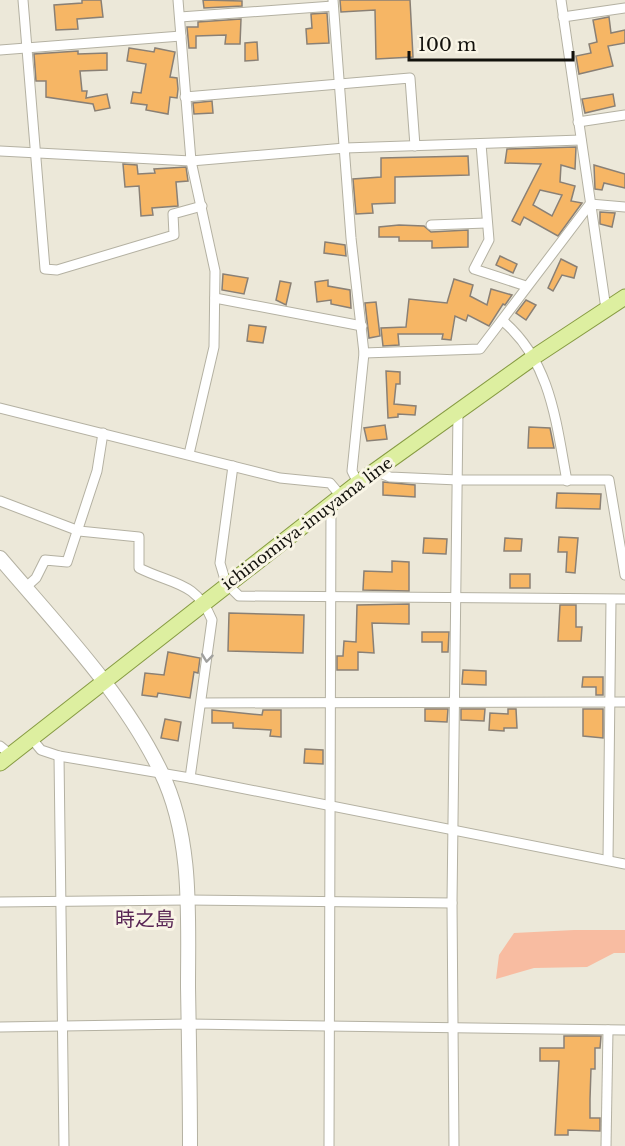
<svg xmlns="http://www.w3.org/2000/svg" width="625" height="1146" font-family="'Libre Baskerville','Noto Sans JP',serif">
  <style>
    .green { fill: #f8bca1 }
    .building { fill: #f6b665; stroke: #8a8075; stroke-width: 1.5; fill-rule: evenodd }
    .lines { fill: none; stroke-linecap: round; stroke-linejoin: round }
    .minor-casing { stroke: #b4b1a2; stroke-width: 11 }
    .secondary-casing { stroke: #b4b1a2; stroke-width: 16 }
    .primary-casing { stroke: #879b43; stroke-width: 17 }
    .minor { stroke: #fff; stroke-width: 9 }
    .secondary { stroke: #fff; stroke-width: 14 }
    .primary { stroke: #ddefa0; stroke-width: 15 }
    .oneway { stroke: #a0a09e }
    .labels { text-anchor: middle; dominant-baseline: central; stroke-width: 6; stroke-linejoin: round; paint-order: stroke }
    .street-label { font-size: 16px; fill: #12110c; stroke: #f9f5e6 }
    .quarter-label { font-size: 20px; fill: #5a2756; stroke: #f9f5e6 }
  </style>
  <rect width="100%" height="100%" fill="#ece8d9"/>
  <polygon class="green" points="574,930 625,930 625,953 614,953 587,967 534,968 496,979 499,955 514,933"/>
  <g class="building">
    <polygon points="82,0 101,0 103,17 77,19 78,29 56,30 54,5 82,3"/>
    <polygon points="203,0 242,1 242,6 204,8"/>
    <polygon points="340,0 410,0 413,57 376,59 375,10 341,12"/>
    <polygon points="327,13 329,43 307,44 306,29 312,28 311,14"/>
    <polygon points="609,17 611,33 625,30 625,43 608,46 613,66 579,74 576,56 591,53 589,44 597,42 593,20"/>
    <polygon points="241,19 240,44 225,44 226,35 196,36 196,48 189,48 187,27 198,27 198,22"/>
    <polygon points="257,42 258,60 245,61 245,43"/>
    <polygon points="129,48 154,52 155,48 175,52 170,77 177,78 178,89 177,98 170,97 168,114 146,110 147,105 131,103 133,92 141,93 146,64 127,61"/>
    <polygon points="78,51 78,54 107,53 107,70 80,71 82,91 87,91 86,98 107,94 110,108 95,111 93,104 46,97 46,81 36,81 34,54"/>
    <polygon points="613,94 615,106 585,113 582,99"/>
    <polygon points="212,101 213,113 194,114 193,103"/>
    <path d="M576 147 575 169 561 165 560 182 575 186 571 201 582 203 558 236 524 217 520 225 512 221 541 164 505 163 507 149ZM540 190 562 195 552 216 533 205Z"/>
    <polygon points="468,156 469,175 395,177 395,203 372,204 373,213 356,214 353,179 381,177 381,158"/>
    <polygon points="123,164 137,165 138,174 155,173 154,169 186,167 188,181 176,182 178,206 152,208 153,215 141,216 139,186 125,187"/>
    <polygon points="594,165 625,174 625,188 604,183 602,190 595,189"/>
    <polygon points="600,212 615,213 612,227 600,224"/>
    <polygon points="399,225 424,226 431,232 468,230 468,247 432,248 432,241 399,241 399,237 379,237 379,227"/>
    <polygon points="325,242 345,245 346,256 324,253"/>
    <polygon points="500,256 517,264 513,273 496,265"/>
    <polygon points="561,259 577,267 574,278 562,275 553,291 548,288"/>
    <polygon points="223,274 248,278 244,294 222,290"/>
    <polygon points="454,279 473,285 470,296 487,305 491,289 512,295 505,305 503,304 489,326 468,315 466,321 455,316 451,340 442,339 443,334 398,334 399,345 383,346 381,328 406,327 409,299 447,303"/>
    <polygon points="328,280 328,286 350,290 351,308 331,304 331,300 317,302 315,282"/>
    <polygon points="280,281 291,283 286,305 276,300"/>
    <polygon points="526,300 536,305 526,320 516,313"/>
    <polygon points="376,302 380,336 369,338 365,303"/>
    <polygon points="249,325 266,327 263,343 247,341"/>
    <polygon points="386,371 400,372 400,384 396,384 394,404 416,406 415,415 398,414 398,417 388,418"/>
    <polygon points="385,425 387,439 367,441 364,428"/>
    <polygon points="529,427 550,428 554,448 528,448"/>
    <polygon points="383,482 415,485 415,497 383,495"/>
    <polygon points="557,493 601,494 600,509 556,508"/>
    <polygon points="559,537 578,538 575,573 566,572 567,552 558,552"/>
    <polygon points="424,538 447,539 446,554 423,553"/>
    <polygon points="505,538 522,539 521,551 504,551"/>
    <polygon points="392,561 409,562 409,591 363,590 364,571 392,572"/>
    <rect x="510" y="574" width="20" height="14"/>
    <polygon points="409,604 409,624 372,623 374,653 358,652 358,670 337,670 337,656 343,656 344,641 356,642 357,605"/>
    <polygon points="560,605 576,605 576,627 582,627 581,641 558,641"/>
    <polygon points="229,613 304,615 303,653 228,651"/>
    <polygon points="422,632 449,632 448,652 442,652 442,642 422,642"/>
    <polygon points="168,652 200,658 198,673 194,672 190,698 158,693 157,697 142,695 145,673 164,675"/>
    <polygon points="463,670 486,671 486,685 462,684"/>
    <polygon points="583,677 603,677 603,695 596,695 596,687 582,687"/>
    <polygon points="425,709 448,709 447,722 425,721"/>
    <polygon points="461,709 485,709 484,721 461,720"/>
    <polygon points="508,709 516,709 517,728 504,728 504,731 489,730 490,713 508,714"/>
    <polygon points="583,709 603,709 603,738 583,736"/>
    <polygon points="212,710 262,715 263,710 281,710 281,737 270,736 271,730 233,728 233,723 212,723"/>
    <polygon points="165,719 181,722 178,741 161,738"/>
    <polygon points="305,749 323,750 323,764 304,763"/>
    <polygon points="564,1036 601,1036 600,1048 595,1048 595,1069 591,1069 590,1099 590,1118 600,1118 600,1131 568,1130 568,1135 555,1135 559,1061 540,1061 540,1048 564,1048"/>
  </g>
  <g class="lines">
    <defs>
      <g id="minor">
        <polyline points="23,0 45,269 57,270 174,235 173,214 202,206"/>
        <polyline points="178,0 191,161 215,271 214,347 189,454"/>
        <polyline points="333,0 351,238 364,353 352,471 358,483"/>
        <polyline points="561,0 606,309"/>
        <polyline points="180,17 333,6"/>
        <polyline points="563,17 625,8"/>
        <polyline points="0,50 181,36"/>
        <polyline points="185,97 410,78 415,146"/>
        <polyline points="578,122 625,115"/>
        <polyline points="481,144 489,240 474,269 526,286"/>
        <polyline points="0,151 191,161 345,148 581,140"/>
        <polyline points="431,225 486,223"/>
        <polyline points="215,298 362,326"/>
        <path d="M503 321C551 362 556 422 567 481"/>
        <polyline points="364,353 480,349 590,204 625,207"/>
        <polyline points="0,408 280,478 330,483 341,496"/>
        <polyline points="233,466 220,563 226,583 239,596 625,599"/>
        <polyline points="375,471 390,477 458,480 609,480 625,575"/>
        <path d="M0 501 79 531 139 537V568C173 585 196 581 212 620L190 778"/>
        <polyline points="25,588 36,578 45,560 67,562 97,471 103,433"/>
        <polyline points="201,703 625,702"/>
        <polyline points="32,739 41,750 59,756 190,778 625,864"/>
        <polyline points="0,746 11,755"/>
        <polyline points="59,756 64,1146"/>
        <polyline points="608,860 611,600"/>
        <polyline points="0,902 188,900 452,903"/>
        <polyline points="0,1027 189,1024 625,1030"/>
        <polyline points="329,1146 331,503"/>
        <polyline points="454,1146 452,903 458,412"/>
        <polyline points="606,1146 608,1030"/>
      </g>
      <path id="secondary" d="M0 558C56 624 124 694 161 772 193 838 188 916 188 987 189 1040 190 1093 190 1146"/>
      <polyline id="primary" points="0,763 358,483 534,357 625,297"/>
    </defs>
    <use href="#minor" class="minor-casing"/>
    <use href="#secondary" class="secondary-casing"/>
    <use href="#primary" class="primary-casing"/>
    <use href="#minor" class="minor"/>
    <use href="#secondary" class="secondary"/>
    <use href="#primary" class="primary"/>
  </g>
  <defs><path id="oneway-chevron" d="M-2-3.5L2.5 0L-2 3.5" fill="none" stroke-width="1.6" stroke-linecap="round" stroke-linejoin="round" transform="scale(1.5)"/></defs>
  <use class="oneway" href="#oneway-chevron" transform="translate(207 658) rotate(97)"/>
  <g class="labels">
    <g class="street-label">
      <text transform="translate(307 523) rotate(-37)">ichinomiya-inuyama line</text>
    </g>
    <g class="quarter-label">
      <text x="145" y="919">時之島</text>
    </g>
  </g>
  <path d="M409 51v9h164v-9" fill="none" stroke="#12110c" stroke-width="3"/>
  <text x="418" y="51" font-size="18" fill="#12110c" stroke="#f9f5e6" stroke-width="4.5" paint-order="stroke">100 m</text>
</svg>
